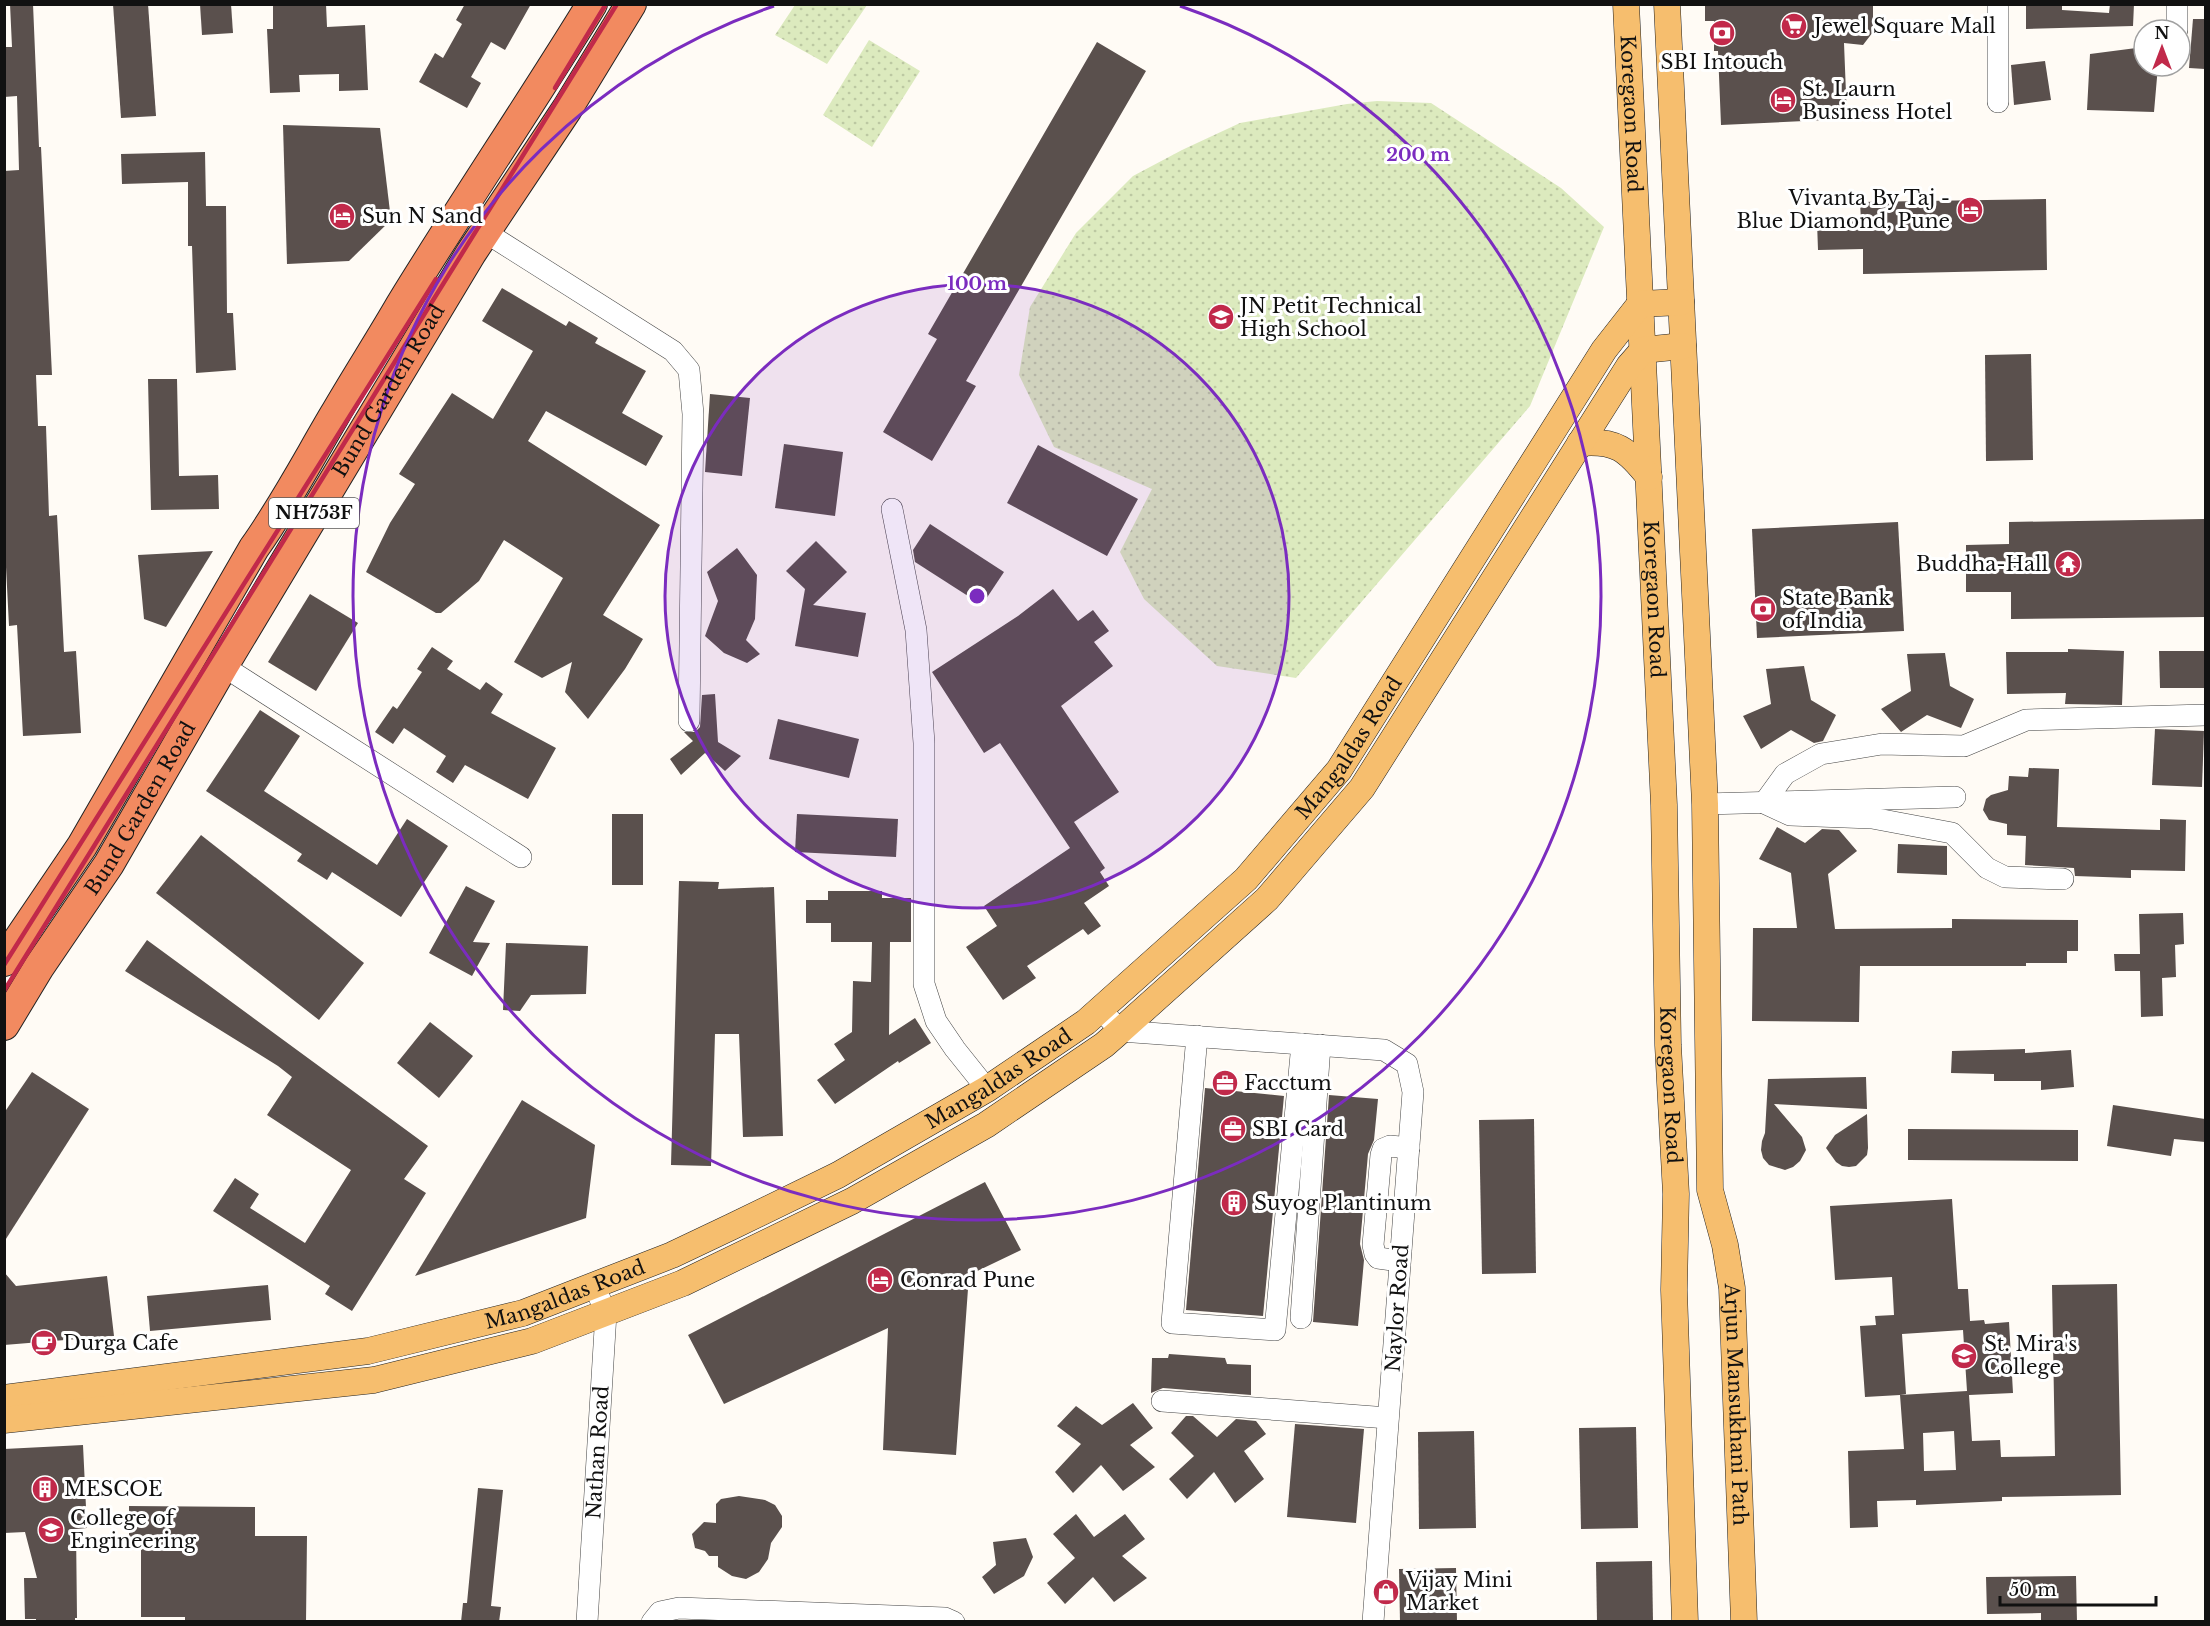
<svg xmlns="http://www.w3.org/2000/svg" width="2210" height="1626" font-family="'Libre Baskerville',serif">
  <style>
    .green { fill: url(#green-dots) }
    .building { fill: #5a504d; fill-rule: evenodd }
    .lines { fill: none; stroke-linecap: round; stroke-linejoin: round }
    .minor-casing { stroke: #444; stroke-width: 22 }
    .major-casing { stroke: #222; stroke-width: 27 }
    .highway-casing { stroke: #222; stroke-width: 32 }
    .minor { stroke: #fff; stroke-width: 21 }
    .major { stroke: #f6be6e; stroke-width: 26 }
    .highway { stroke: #f28a60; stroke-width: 30 }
    .rail { stroke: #c1294a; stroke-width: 4.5 }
    .ring { fill: none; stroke: #7b2cbf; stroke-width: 3 }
    .labels { text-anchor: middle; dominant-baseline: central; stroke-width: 6; stroke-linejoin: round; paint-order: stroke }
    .shield { fill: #fff; stroke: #585858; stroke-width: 1.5 }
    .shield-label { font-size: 18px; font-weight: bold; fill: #111 }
    .poi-label { font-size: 20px; fill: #111; stroke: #fff; text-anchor: start }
    .street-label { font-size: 20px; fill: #111; stroke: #fff }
    .centre { fill: #7b2cbf; stroke: #fff; stroke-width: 3 }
    .ring-label { font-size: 18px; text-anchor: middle; font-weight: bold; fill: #7b2cbf; stroke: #fff; stroke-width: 6; stroke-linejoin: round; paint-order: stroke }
  </style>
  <defs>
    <pattern id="green-dots" width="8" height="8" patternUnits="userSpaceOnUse" patternTransform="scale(1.5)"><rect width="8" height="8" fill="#dceabe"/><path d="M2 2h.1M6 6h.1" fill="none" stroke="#bcc8a2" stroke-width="1.8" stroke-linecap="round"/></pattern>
  </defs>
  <rect width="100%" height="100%" fill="#fffbf5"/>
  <g class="green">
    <polygon points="795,5 795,4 867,5 827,64 775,35"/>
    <polygon points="869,40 920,71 872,147 823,115"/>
    <polygon points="1377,101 1431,103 1561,188 1604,227 1530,406 1296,678 1217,666 1144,599 1120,552 1152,489 1054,447 1019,375 1030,307 1076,233 1133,176 1182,150 1240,123 1347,104"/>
  </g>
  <g class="building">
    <polygon points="10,4 33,4 39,147 41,147 52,375 36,375 38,426 46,426 49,516 57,515 64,652 76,651 81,733 23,736 17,625 9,626 4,528 4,171 19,170 17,96 4,97 4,47 12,47"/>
    <polygon points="113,4 148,4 156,116 121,118"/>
    <polygon points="200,4 231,4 233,33 202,35"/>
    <polygon points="273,4 326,4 327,27 365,25 368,90 339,91 339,74 299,75 300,92 270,93 267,29 273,29"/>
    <polygon points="465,4 531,4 505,50 491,42 471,77 481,83 467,108 419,82 435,53 443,58 462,24 456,20"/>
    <polygon points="1705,4 1873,4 1873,32 1863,45 1844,43 1847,119 1721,125 1718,51 1714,51 1714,21 1705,21"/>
    <polygon points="2026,4 2062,4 2062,10 2109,13 2110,4 2134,4 2133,26 2026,29"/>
    <polygon points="2193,19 2205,19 2205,69 2189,68"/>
    <polygon points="1097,42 1146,71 966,381 976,386 932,461 883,432 937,339 928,334"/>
    <polygon points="2144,47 2144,66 2158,66 2154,112 2087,110 2090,54"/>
    <polygon points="2045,61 2051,100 2014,105 2011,65"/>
    <polygon points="283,125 380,128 391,220 349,261 287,264"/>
    <polygon points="205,152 206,206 226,206 227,313 233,313 236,370 196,373 192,246 188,246 188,182 122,184 121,154"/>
    <polygon points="2046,199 2047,270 1863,274 1863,249 1818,250 1817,222 1861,221 1860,202"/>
    <polygon points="502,288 566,326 569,321 598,338 595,343 646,371 622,413 663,436 646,466 546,411 528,441 660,525 603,615 643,639 625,669 588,719 565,692 572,662 542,678 514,662 563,578 504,540 479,581 441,613 436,613 366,572 390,523 415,484 399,474 452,393 493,419 533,351 482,321"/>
    <polygon points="2031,354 2033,460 1986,461 1985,355"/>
    <polygon points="148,379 177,379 179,476 218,475 219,509 151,510"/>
    <polygon points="710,394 750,398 742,476 705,472"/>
    <polygon points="784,444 843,452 835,516 775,508"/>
    <polygon points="1038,445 1138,499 1107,556 1007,503"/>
    <polygon points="2205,519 2205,617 2011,619 2011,592 1966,592 1966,545 2009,544 2009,522"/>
    <polygon points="1898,522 1904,631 1757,638 1752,529"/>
    <polygon points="930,524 1004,572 982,605 915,562 913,550"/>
    <polygon points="816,541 847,572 813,605 866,613 858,657 795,646 805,589 786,571"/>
    <polygon points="737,548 757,575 755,619 746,640 760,654 747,663 724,653 705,636 718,601 707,572"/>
    <polygon points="213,551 166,627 144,619 138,555"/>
    <polygon points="1053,589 1078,621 1093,610 1109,631 1094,642 1113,666 1061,706 1119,792 1074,822 1105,868 1100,872 1109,886 1084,903 1101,926 1088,935 1083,929 1027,966 1036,978 1003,1000 966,947 997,926 984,906 1070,848 1000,743 984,753 932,672 1018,616"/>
    <polygon points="310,594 358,623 316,691 268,662"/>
    <polygon points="432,647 453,661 447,669 480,690 486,682 503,694 491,713 556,748 528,799 465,765 453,783 436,772 446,756 404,728 393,744 375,732 393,706 397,709 422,672 417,669"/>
    <polygon points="2068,649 2124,651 2122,705 2065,704 2066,693 2007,694 2006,652 2068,652"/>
    <polygon points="2159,651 2205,651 2205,688 2160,688"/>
    <polygon points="1945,653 1950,686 1974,699 1961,728 1927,715 1901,732 1881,709 1911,691 1907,654"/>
    <polygon points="1804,666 1811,700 1836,715 1823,741 1814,743 1791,730 1761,749 1743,716 1771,704 1766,669"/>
    <polygon points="715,694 718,742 741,756 725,771 705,753 681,775 670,759 693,741 684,732 695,732 700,727 702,695"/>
    <polygon points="260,710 300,736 264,791 377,865 407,819 448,846 401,917 332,872 327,880 297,861 302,854 206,791"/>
    <polygon points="778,719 859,739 849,778 769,759"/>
    <polygon points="2155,729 2204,731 2202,787 2152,785"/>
    <polygon points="2029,768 2059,769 2057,827 2160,830 2160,819 2186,820 2185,871 2131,870 2131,878 2075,876 2074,868 2025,865 2026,836 2007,835 2007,824 1989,820 1983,810 1986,799 1991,795 2008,790 2009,776 2028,777"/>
    <rect x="612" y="814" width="31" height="71"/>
    <polygon points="797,814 898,819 896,857 795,852"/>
    <polygon points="1777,827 1805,843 1822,829 1839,830 1857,851 1828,874 1835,929 1952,928 1952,919 2078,920 2078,951 2067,951 2067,963 2026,963 2026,966 1860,966 1859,1022 1752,1021 1753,928 1797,928 1791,873 1759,859"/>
    <polygon points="201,835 364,963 319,1020 156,893"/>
    <polygon points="1898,844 1947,846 1947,875 1897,873"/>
    <polygon points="679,881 719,882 718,889 774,887 783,1136 743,1137 739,1034 715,1034 711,1166 671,1165"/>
    <polygon points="466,886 495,901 473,942 490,943 472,976 429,953"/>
    <polygon points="828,891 882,891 882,898 911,898 911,942 890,942 889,1035 915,1018 931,1043 899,1063 898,1061 835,1104 817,1080 845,1060 834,1044 852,1032 853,981 871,982 872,942 831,942 831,923 806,923 806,900 828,900"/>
    <polygon points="2183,913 2184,944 2175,945 2176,977 2162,978 2163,1016 2141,1017 2140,971 2115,971 2114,954 2140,954 2139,914"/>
    <polygon points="147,940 428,1146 404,1179 426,1193 352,1311 325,1294 330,1286 213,1211 235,1178 259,1194 250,1208 305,1243 351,1170 267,1115 292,1077 278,1066 125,971"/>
    <polygon points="506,943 588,946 586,994 531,995 520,1011 503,1010"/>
    <polygon points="430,1022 473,1056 439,1098 397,1063"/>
    <polygon points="2025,1049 2025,1053 2071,1050 2074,1087 2041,1090 2041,1081 1994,1081 1994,1074 1951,1073 1952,1051"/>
    <polygon points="32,1072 89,1109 4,1242 4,1113"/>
    <polygon points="1866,1077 1867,1109 1774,1104 1802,1137 1806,1150 1800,1161 1793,1167 1785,1170 1769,1165 1763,1158 1761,1150 1762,1141 1765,1133 1768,1079"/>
    <polygon points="1205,1088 1284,1096 1263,1316 1186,1310"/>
    <polygon points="1329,1095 1378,1099 1374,1140 1368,1154 1360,1244 1364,1260 1358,1326 1313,1322"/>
    <polygon points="522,1100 595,1145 586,1218 415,1276"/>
    <polygon points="2113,1105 2205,1119 2205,1142 2174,1139 2171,1156 2107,1146"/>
    <polygon points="1867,1114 1868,1148 1867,1155 1856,1166 1849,1167 1842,1166 1836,1162 1826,1148 1835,1135"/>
    <polygon points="1534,1119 1536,1273 1482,1274 1479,1120"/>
    <polygon points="1908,1129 2078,1130 2078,1161 1908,1160"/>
    <polygon points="985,1182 1021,1250 969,1275 956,1455 883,1450 888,1328 724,1404 688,1335"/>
    <path d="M1952 1199 1958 1289H1968L1970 1321 1984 1320 1985 1324 2009 1322 2013 1393 1969 1395 1972 1441 2000 1440 2001 1457 2055 1456 2052 1285 2117 1284 2121 1495 2002 1497V1501L1916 1505V1500L1877 1501 1878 1527 1850 1528 1848 1451 1904 1449 1900 1395 1865 1397 1860 1326 1876 1325 1875 1316 1894 1315 1892 1277 1835 1280 1830 1206ZM1963 1330 1967 1391 1900 1395 1906 1394 1902 1334ZM1954 1431 1956 1470 1924 1471 1923 1433Z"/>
    <polygon points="4,1272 16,1286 107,1276 114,1336 4,1345"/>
    <polygon points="268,1285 271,1320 150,1331 147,1296"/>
    <polygon points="1169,1354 1225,1358 1227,1364 1251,1365 1251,1395 1163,1388 1151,1393 1152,1358 1168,1358"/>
    <polygon points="1133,1403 1153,1428 1130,1445 1155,1467 1123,1491 1101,1465 1073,1493 1055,1472 1081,1444 1057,1426 1076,1406 1102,1425"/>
    <polygon points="1186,1416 1193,1416 1217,1437 1236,1419 1256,1421 1266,1434 1244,1451 1264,1479 1235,1503 1214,1472 1187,1499 1169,1479 1194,1456 1171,1433"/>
    <polygon points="1295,1424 1364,1429 1356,1523 1287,1517"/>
    <polygon points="1636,1427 1638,1528 1581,1529 1579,1428"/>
    <polygon points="1474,1431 1476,1528 1419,1529 1418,1432"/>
    <polygon points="83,1445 87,1528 76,1529 77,1618 75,1618 75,1622 36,1622 36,1619 25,1619 24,1578 37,1578 25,1532 4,1533 4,1449"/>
    <polygon points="478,1488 503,1490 491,1606 501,1607 499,1622 461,1622 463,1603 467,1603"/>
    <polygon points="739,1496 765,1500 775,1505 782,1516 782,1527 771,1543 768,1559 759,1572 746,1579 732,1576 718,1567 718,1556 709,1556 705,1551 695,1548 692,1534 704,1522 716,1523 716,1504 721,1499"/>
    <polygon points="129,1506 255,1507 255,1536 307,1536 306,1622 185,1622 185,1617 141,1617 141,1541 129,1541"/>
    <polygon points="1076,1514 1094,1537 1125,1514 1145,1539 1122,1556 1147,1578 1114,1602 1093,1577 1065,1604 1047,1583 1075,1558 1053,1534"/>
    <polygon points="1026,1538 1033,1557 1024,1576 994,1594 982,1577 996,1565 993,1542"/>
    <polygon points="1652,1561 1653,1622 1597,1622 1596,1562"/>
    <polygon points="1456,1568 1457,1622 1400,1622 1399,1569"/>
    <polygon points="2076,1576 2077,1622 2041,1622 2041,1613 1987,1614 1986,1577"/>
  </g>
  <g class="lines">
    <defs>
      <g id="minor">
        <polyline points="2177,30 2177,4"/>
        <polyline points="1998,102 1998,4"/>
        <polyline points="485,232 673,351 689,370 693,414 689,721"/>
        <polyline points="892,509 916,630 924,743 924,984 936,1021 955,1049 987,1089"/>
        <polyline points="223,666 521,857"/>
        <polyline points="1705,804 1955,797"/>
        <polyline points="2063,879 2005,877 1987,868 1952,833 1872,818 1790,815 1764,803 1785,774 1821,754 1882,744 1964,746 2026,720 2206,715"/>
        <polyline points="1101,1009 1120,1031 1384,1050 1407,1064 1413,1092 1373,1622"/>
        <polyline points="1197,1036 1172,1323 1275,1330 1302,1044"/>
        <polyline points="1400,1261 1378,1258 1375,1254 1373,1245 1381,1155 1383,1149 1390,1146 1409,1148"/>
        <polyline points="1301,1318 1320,1045"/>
        <polyline points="1162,1401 1388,1418"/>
        <path id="s1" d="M587 1622 606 1313 594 1285"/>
        <polyline points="652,1622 660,1612 679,1608 945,1618 954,1622"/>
      </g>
      <g id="major">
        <path id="s2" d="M1626 4 1664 805 1668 1045 1676 1194 1674 1290 1685 1622"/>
        <path id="s3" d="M1667 4 1705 804 1710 1190 1725 1245 1732 1288 1744 1622"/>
        <path d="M1580 443C1616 440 1627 449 1649 477"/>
        <path id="s4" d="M4 1398 368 1351 523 1313 672 1255 731 1227 838 1175 987 1089 1086 1022 1246 879 1339 770 1604 350 1640 304 1681 302"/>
        <polyline points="4,1420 374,1380 532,1341 683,1283 852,1201 986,1125 1104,1045 1120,1031 1267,899 1362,788 1629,366 1643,350 1683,346"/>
      </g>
      <g id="highway">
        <path d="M4 961 82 846 254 548C284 506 308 460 334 416 356 378 380 341 402 303 464 202 530 105 592 4"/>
        <path id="s5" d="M4 1025 39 967 109 864 223 666 471 253 567 109 631 4"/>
      </g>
    </defs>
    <use href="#minor" class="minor-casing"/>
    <use href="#major" class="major-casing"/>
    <use href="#highway" class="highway-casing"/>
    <use href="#minor" class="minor"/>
    <use href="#major" class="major"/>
    <use href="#highway" class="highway"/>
    <g class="rail">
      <polyline points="555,88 606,4"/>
      <polyline points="4,965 436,279"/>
      <polyline points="4,991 617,4"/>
    </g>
  </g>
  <circle cx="977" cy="596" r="312" fill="#7b2cbf" fill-opacity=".12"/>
  <g class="ring">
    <circle cx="977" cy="596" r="312"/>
    <path d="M1180 6A624 624 0 1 1 774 6"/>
  </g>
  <defs>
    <symbol id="supermarket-disc" viewBox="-11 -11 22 22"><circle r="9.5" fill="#c1294a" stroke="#fff"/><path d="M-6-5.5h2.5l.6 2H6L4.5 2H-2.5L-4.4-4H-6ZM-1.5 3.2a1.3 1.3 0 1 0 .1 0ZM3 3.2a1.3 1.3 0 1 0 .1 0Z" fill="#fff"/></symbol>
    <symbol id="bank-disc" viewBox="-11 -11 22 22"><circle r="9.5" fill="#c1294a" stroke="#fff"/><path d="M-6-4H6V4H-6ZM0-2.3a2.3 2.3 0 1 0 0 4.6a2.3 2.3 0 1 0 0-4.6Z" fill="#fff"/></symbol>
    <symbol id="hotel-disc" viewBox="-11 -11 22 22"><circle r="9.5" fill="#c1294a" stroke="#fff"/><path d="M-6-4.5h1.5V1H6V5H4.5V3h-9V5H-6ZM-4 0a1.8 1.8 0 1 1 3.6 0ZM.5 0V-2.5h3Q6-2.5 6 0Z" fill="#fff"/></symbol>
    <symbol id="school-disc" viewBox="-11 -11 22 22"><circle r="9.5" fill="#c1294a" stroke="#fff"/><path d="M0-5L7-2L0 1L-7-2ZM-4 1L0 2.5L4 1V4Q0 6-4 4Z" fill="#fff"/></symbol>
    <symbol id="temple-disc" viewBox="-11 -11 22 22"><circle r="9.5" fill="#c1294a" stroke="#fff"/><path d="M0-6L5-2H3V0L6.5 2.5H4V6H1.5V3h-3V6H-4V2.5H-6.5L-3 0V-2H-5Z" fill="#fff"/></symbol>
    <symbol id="office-disc" viewBox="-11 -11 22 22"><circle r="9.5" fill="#c1294a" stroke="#fff"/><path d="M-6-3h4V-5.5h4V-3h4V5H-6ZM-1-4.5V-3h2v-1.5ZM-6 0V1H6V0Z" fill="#fff"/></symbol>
    <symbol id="building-disc" viewBox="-11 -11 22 22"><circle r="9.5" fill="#c1294a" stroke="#fff"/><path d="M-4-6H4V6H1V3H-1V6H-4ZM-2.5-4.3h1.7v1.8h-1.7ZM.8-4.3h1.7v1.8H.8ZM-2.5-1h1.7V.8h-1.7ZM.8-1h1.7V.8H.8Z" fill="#fff"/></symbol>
    <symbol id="cafe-disc" viewBox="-11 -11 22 22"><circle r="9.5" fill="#c1294a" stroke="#fff"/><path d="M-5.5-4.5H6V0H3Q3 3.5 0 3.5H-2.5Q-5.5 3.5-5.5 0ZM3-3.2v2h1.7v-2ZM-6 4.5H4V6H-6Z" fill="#fff"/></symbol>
    <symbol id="university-disc" viewBox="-11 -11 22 22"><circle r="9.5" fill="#c1294a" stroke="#fff"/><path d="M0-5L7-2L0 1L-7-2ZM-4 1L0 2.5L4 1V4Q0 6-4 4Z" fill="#fff"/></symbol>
    <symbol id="shop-disc" viewBox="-11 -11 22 22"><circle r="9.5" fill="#c1294a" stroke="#fff"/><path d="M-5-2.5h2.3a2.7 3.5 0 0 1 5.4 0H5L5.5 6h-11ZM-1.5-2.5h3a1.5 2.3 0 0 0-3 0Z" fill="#fff"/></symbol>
  </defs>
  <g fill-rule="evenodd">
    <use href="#supermarket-disc" x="1779" y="11" width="30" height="30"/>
    <use href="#bank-disc" x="1707" y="18" width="30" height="30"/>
    <use href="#hotel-disc" x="1768" y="85" width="30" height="30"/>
    <use href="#hotel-disc" x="1955" y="195" width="30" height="30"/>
    <use href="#hotel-disc" x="327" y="201" width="30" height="30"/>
    <use href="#school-disc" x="1206" y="302" width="30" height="30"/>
    <use href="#temple-disc" x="2053" y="549" width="30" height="30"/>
    <use href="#bank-disc" x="1748" y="594" width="30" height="30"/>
    <use href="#office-disc" x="1210" y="1068" width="30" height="30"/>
    <use href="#office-disc" x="1218" y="1114" width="30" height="30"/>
    <use href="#building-disc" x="1219" y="1188" width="30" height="30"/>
    <use href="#hotel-disc" x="865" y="1265" width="30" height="30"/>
    <use href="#cafe-disc" x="29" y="1328" width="30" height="30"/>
    <use href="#university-disc" x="1949" y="1341" width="30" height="30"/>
    <use href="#building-disc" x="30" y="1474" width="30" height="30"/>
    <use href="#university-disc" x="36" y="1515" width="30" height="30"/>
    <use href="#shop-disc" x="1371" y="1577" width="30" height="30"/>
  </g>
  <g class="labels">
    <rect class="shield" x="269" y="498" width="90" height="30" rx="4.5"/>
    <g class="shield-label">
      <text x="314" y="513">NH753F</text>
    </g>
    <g class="poi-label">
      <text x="1814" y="26">Jewel Square Mall</text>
      <text x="1722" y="62" text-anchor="middle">SBI Intouch</text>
      <text x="1802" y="89">St. Laurn<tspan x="1802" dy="23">Business Hotel</tspan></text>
      <text x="1950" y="198" text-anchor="end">Vivanta By Taj -<tspan x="1950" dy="23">Blue Diamond, Pune</tspan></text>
      <text x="362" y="216">Sun N Sand</text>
      <text x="1240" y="306">JN Petit Technical<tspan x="1240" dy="23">High School</tspan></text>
      <text x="2048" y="564" text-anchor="end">Buddha-Hall</text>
      <text x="1782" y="598">State Bank<tspan x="1782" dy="23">of India</tspan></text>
      <text x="1244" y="1083">Facctum</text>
      <text x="1252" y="1129">SBI Card</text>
      <text x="1254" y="1203">Suyog Plantinum</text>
      <text x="900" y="1280">Conrad Pune</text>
      <text x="63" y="1343">Durga Cafe</text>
      <text x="1984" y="1344">St. Mira's<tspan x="1984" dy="23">College</tspan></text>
      <text x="64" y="1489">MESCOE</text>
      <text x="70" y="1518">College of<tspan x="70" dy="23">Engineering</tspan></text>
      <text x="1406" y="1580">Vijay Mini<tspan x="1406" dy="23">Market</tspan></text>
    </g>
    <g class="street-label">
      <text stroke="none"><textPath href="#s2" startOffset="110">Koregaon Road</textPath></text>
      <text stroke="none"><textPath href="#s5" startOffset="742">Bund Garden Road</textPath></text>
      <text stroke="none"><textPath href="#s2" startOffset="596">Koregaon Road</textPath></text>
      <text stroke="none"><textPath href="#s4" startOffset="1544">Mangaldas Road</textPath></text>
      <text stroke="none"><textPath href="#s5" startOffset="256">Bund Garden Road</textPath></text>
      <text stroke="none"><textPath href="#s4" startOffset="1058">Mangaldas Road</textPath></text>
      <text stroke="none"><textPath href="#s2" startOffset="1082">Koregaon Road</textPath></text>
      <text stroke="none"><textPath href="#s4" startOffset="572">Mangaldas Road</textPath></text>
      <text transform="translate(1397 1308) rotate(-86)">Naylor Road</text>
      <text stroke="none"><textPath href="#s3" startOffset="1404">Arjun Mansukhani Path</textPath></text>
      <text stroke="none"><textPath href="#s1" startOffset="170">Nathan Road</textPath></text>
    </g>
  </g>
  <circle cx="977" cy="596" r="9" class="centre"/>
  <g class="ring-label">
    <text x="1418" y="161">200 m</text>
    <text x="977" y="290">100 m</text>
  </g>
  <rect width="2210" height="1626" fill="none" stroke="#111111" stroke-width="12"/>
  <g transform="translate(2162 48)"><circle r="28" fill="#ffffff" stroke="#a0a0a0" stroke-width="1.5"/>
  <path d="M0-4.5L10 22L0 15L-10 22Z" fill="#c1294a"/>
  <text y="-9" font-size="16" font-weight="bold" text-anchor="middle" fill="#111111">N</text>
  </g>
  <path d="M2000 1596v9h156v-9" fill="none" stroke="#111111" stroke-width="3"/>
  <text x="2009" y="1596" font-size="18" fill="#111111" stroke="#ffffff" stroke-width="4.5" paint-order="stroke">50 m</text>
</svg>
